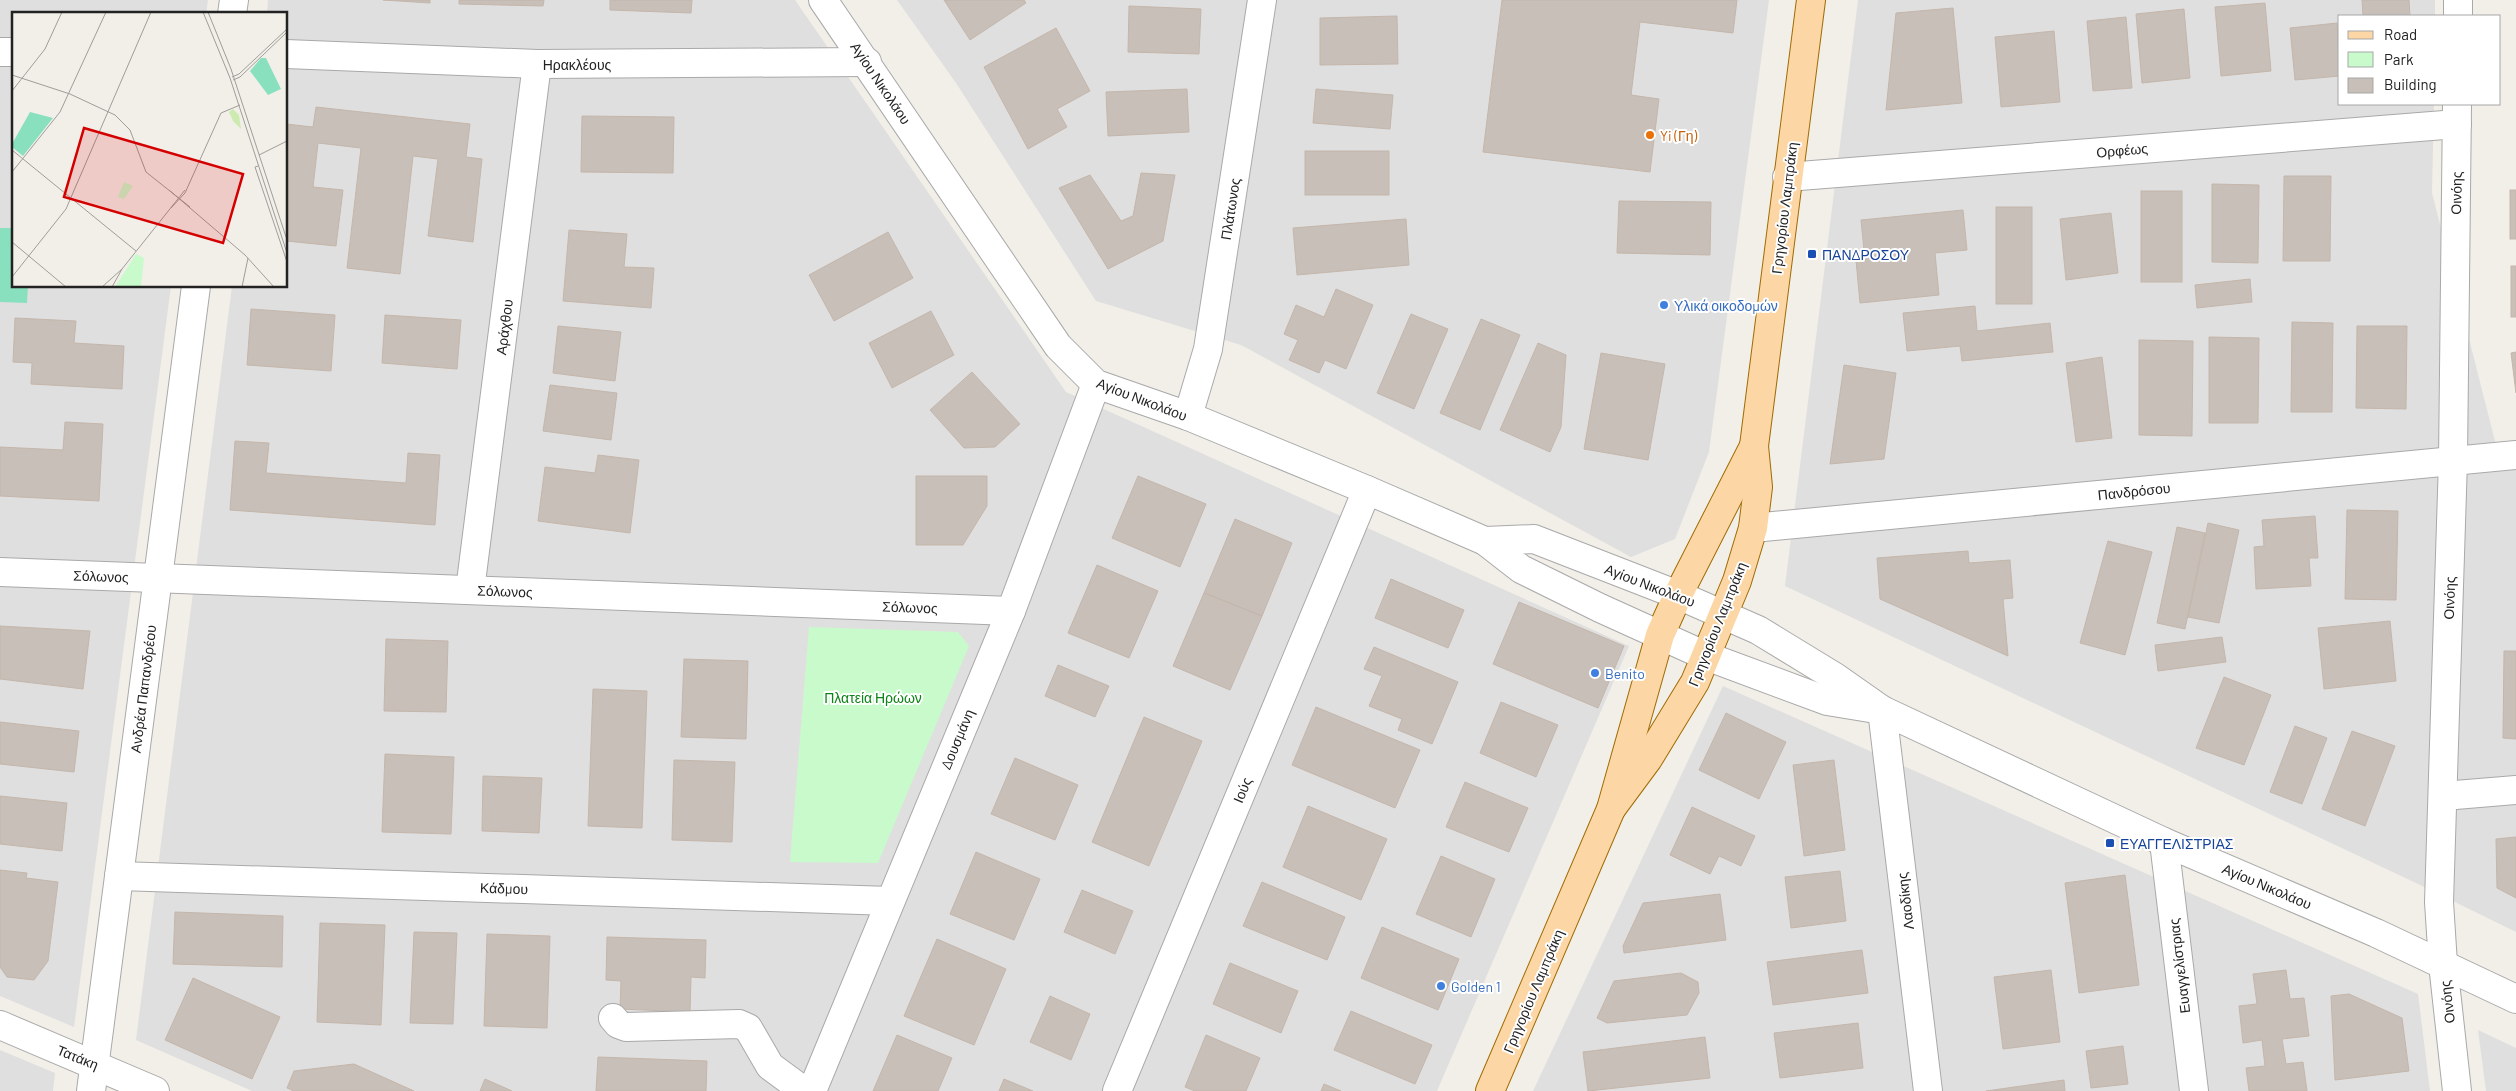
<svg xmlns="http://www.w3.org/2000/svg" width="2516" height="1091" font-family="Barlow,sans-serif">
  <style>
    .residential { fill: #e0dfdf }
    .park { fill: #c8facc }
    .pitch { fill: #88e0be }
    .building { fill: #c7bfb8; stroke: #c4b6ab }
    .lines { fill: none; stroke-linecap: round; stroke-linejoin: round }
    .minor-casing { stroke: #a9a9a9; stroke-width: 30 }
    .major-casing { stroke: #a06b00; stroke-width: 30 }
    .minor { stroke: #fff; stroke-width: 28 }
    .major { stroke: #fcd6a4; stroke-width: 28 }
    .food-dot { fill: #e8710a; stroke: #fff; stroke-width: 2 }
    .transit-dot { fill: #1a4fb4; stroke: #fff; stroke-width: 2 }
    .shop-dot { fill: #3f7fe0; stroke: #fff; stroke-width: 2 }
    .labels { text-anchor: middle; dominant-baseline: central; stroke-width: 4; stroke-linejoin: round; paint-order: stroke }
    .street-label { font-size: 14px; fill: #222; stroke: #fff }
    .food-label { font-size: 14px; fill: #c56008; stroke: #fff; text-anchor: start }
    .transit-label { font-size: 14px; fill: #164399; stroke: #fff; text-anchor: start }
    .shop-label { font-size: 14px; fill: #366cbe; stroke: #fff; text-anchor: start }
    .park-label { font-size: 14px; fill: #0c8416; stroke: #fff }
    .inset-road { fill: none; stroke: #9f9d99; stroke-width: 1 }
    .view { fill: #d40000; fill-opacity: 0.15; stroke: #d40000; stroke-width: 2.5 }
    .inset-edge { fill: none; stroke: #222; stroke-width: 2.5 }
  </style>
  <rect width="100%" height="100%" fill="#f2efe9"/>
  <g class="residential">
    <polygon points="0,0 208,0 206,14 14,14 14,286 171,286 74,1027 0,996"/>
    <polygon points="268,0 795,0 1066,392 1629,646 1437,1091 252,1091 136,1040 232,286 286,286 286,14 267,14"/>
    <polygon points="897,0 1769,0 1709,452 1675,539 1631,557 1241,345 1096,301 956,83"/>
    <polygon points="1858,0 2435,0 2435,16 2340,16 2340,104 2434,104 2432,193 2496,445 2516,445 2516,932 2414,882 1785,586"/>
    <polygon points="1723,686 2418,994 2430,1091 1533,1091"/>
    <polygon points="2478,1030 2516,1048 2516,1091 2486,1091"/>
    <polygon points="0,1050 55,1073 53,1091 0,1091"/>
  </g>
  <polygon class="park" points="809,627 958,632 969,646 878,863 790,862"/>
  <polygon class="pitch" points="0,228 14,228 14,286 28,286 27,303 0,302"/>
  <g class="building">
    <polygon points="383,0 430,0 430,3"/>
    <polygon points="459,0 544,0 543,6 459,4"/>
    <polygon points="610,0 692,0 691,13 610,10"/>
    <polygon points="944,0 1024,0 1026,3 970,40"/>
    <polygon points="1502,0 1737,0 1733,33 1640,22 1631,95 1659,99 1650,172 1483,152"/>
    <polygon points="2362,0 2409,0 2410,16 2363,16"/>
    <polygon points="2265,3 2271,71 2221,76 2215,7"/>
    <polygon points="1129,6 1201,9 1199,54 1128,52"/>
    <polygon points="1953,8 1962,103 1886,110 1896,13"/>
    <polygon points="2184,9 2190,78 2142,83 2136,14"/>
    <polygon points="1397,16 1398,64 1320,65 1320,18"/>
    <polygon points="2126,17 2132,88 2093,91 2087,21"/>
    <polygon points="2337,23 2340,76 2295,80 2290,28"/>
    <polygon points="1056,28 1090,91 1057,109 1067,127 1028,149 984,67"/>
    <polygon points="2054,31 2060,102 2001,107 1995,37"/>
    <polygon points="1187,89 1189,132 1108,136 1106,92"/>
    <polygon points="1316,89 1393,95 1390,129 1313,123"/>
    <polygon points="316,107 470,124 466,157 482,159 473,242 428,236 438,159 413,156 400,274 347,268 361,148 318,143 313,187 343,190 336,246 286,241 286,124 313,127"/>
    <polygon points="582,116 674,117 673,173 581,172"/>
    <rect x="1305" y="151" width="84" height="44"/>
    <polygon points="1141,173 1175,175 1163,241 1108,269 1059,188 1090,175 1121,221 1133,216"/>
    <polygon points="2284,176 2331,176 2330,261 2283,261"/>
    <polygon points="2212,184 2259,185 2258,263 2212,262"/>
    <rect x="2510" y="190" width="6" height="49"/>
    <rect x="2141" y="191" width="41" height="91"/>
    <polygon points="1619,201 1711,202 1710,255 1617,253"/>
    <rect x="1996" y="207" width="36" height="97"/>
    <polygon points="1963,210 1967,250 1935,253 1939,295 1860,303 1856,260 1865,260 1861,220"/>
    <polygon points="2111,213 2118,273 2066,280 2060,219"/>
    <polygon points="1406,219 1409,265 1297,275 1293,228"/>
    <polygon points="569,230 627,234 624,267 654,268 651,308 563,301"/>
    <polygon points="888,232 913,278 834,321 809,275"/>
    <rect x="2511" y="266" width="5" height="51"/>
    <polygon points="2250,279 2252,302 2197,308 2195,285"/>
    <polygon points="1336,289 1373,305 1346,369 1325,360 1319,373 1289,360 1298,340 1284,334 1296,305 1324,317"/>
    <polygon points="1975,306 1977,331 2050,323 2053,352 1962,361 1960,346 1907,351 1903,313"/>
    <polygon points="251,309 335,315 331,371 247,365"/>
    <polygon points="931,311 954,355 892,388 869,343"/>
    <polygon points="1411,314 1448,329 1414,409 1377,393"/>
    <polygon points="385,315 461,320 457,369 382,363"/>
    <polygon points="15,318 76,321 74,343 124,346 122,389 31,384 32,363 13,362"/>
    <polygon points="1481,319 1520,335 1480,430 1440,413"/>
    <polygon points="2292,322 2333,323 2332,412 2291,412"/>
    <polygon points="558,326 621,332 615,381 553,373"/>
    <polygon points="2357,326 2407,326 2406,409 2356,408"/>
    <polygon points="2209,337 2259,338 2258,423 2209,423"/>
    <polygon points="2139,340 2193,341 2192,436 2139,435"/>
    <polygon points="1538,343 1566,355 1561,427 1550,452 1500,430"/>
    <polygon points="2516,352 2516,393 2511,353"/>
    <polygon points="1601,353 1665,364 1648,460 1584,449"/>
    <polygon points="2102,357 2112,438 2076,442 2066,363"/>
    <polygon points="1844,365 1896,373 1884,459 1830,464"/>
    <polygon points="972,372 1020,424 995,447 964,448 930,410"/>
    <polygon points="550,385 617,393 611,440 543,431"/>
    <polygon points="65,422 103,424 99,501 0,496 0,447 63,450"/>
    <polygon points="235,441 269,443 266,473 406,483 408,453 440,455 435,525 230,510"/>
    <polygon points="598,455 639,460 630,533 538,521 545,467 595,473"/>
    <polygon points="916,476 987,476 987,506 963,545 916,545"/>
    <polygon points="1138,476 1206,504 1180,567 1112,538"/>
    <polygon points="2347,510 2398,511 2396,600 2345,599"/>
    <polygon points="2315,516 2318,558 2309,558 2311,586 2256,589 2254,547 2264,546 2262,520"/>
    <polygon points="1235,519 1292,543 1262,616 1204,593"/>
    <polygon points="2208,523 2239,530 2219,623 2188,617"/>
    <polygon points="2177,527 2205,533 2185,629 2157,623"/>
    <polygon points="2108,541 2152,552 2125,655 2080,643"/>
    <polygon points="1968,551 1969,563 2010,560 2013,598 2003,599 2008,656 1880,599 1877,558"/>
    <polygon points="1097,565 1158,591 1129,658 1068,633"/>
    <polygon points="1391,579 1464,610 1448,648 1375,618"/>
    <polygon points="1204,593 1262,616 1230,690 1173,666"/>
    <polygon points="1519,602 1624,646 1598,708 1493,664"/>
    <polygon points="2390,621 2396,681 2324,689 2318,628"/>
    <polygon points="0,626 90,631 83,689 0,679"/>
    <polygon points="2222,637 2226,662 2158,671 2155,645"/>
    <polygon points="386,639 448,641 446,712 384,711"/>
    <polygon points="1374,647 1458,682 1432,744 1398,730 1402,719 1369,706 1382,676 1364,669"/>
    <polygon points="2504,651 2516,651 2516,739 2503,738"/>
    <polygon points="684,659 748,661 746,739 681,737"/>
    <polygon points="1058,665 1109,686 1095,717 1045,696"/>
    <polygon points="2224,677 2271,695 2244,765 2196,748"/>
    <polygon points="593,689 647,691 642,828 588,826"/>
    <polygon points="1501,702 1558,725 1536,777 1480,753"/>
    <polygon points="1316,707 1420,750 1395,808 1292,765"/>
    <polygon points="1726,713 1786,742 1759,799 1699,770"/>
    <polygon points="1144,717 1202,741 1149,866 1092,842"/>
    <polygon points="0,722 79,731 74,772 0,764"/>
    <polygon points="2295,726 2327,738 2302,804 2270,792"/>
    <polygon points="2352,731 2395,746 2365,826 2322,809"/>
    <polygon points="385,754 454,757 451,834 382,832"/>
    <polygon points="1015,758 1078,785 1055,840 991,814"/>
    <polygon points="674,760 735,762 732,842 672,840"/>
    <polygon points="1834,760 1845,850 1804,856 1793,765"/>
    <polygon points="483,776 542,778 539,833 482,831"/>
    <polygon points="1465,782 1528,808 1509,852 1446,827"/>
    <polygon points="0,796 67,803 62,851 0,844"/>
    <polygon points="1308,806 1387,839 1361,900 1283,867"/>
    <polygon points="1692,807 1755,836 1741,866 1719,856 1710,874 1670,855"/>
    <polygon points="2516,837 2516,898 2497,888 2496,839"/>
    <polygon points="976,852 1040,879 1014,940 950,914"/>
    <polygon points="1441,856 1495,879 1471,937 1416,914"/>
    <polygon points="0,870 27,873 26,878 58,882 48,961 34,980 7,977 0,967"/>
    <polygon points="1840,871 1846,921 1791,928 1785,877"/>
    <polygon points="2125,875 2139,985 2079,993 2065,883"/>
    <polygon points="1262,882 1345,917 1327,960 1243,926"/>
    <polygon points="1082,890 1133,911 1115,954 1064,932"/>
    <polygon points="1720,894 1726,940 1624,953 1623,946 1643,903"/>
    <polygon points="175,912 283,916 282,967 173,964"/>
    <polygon points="320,923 385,925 381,1025 317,1022"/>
    <polygon points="1382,927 1459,959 1438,1010 1361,978"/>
    <polygon points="414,932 457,933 453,1024 410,1023"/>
    <polygon points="487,934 550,936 547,1028 484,1026"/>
    <polygon points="607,937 706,940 705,978 691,977 690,1012 620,1009 621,981 606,980"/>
    <polygon points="937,939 1006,969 974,1045 904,1016"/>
    <polygon points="1862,950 1868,993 1773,1005 1767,962"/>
    <polygon points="1230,963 1298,991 1281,1033 1213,1004"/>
    <polygon points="2051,970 2060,1042 2003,1049 1994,977"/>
    <polygon points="2286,970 2290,999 2304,998 2309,1036 2282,1039 2286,1064 2303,1062 2307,1091 2249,1091 2246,1068 2265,1066 2262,1040 2243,1043 2239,1006 2257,1004 2253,974"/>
    <polygon points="1681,973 1698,982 1699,993 1687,1015 1607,1023 1597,1018 1614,981"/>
    <polygon points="193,978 280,1017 252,1079 165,1040"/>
    <polygon points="2349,994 2402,1018 2409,1071 2335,1080 2331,996"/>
    <polygon points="1050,996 1090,1014 1071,1060 1030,1042"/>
    <polygon points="1351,1011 1432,1045 1415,1084 1334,1050"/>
    <polygon points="1858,1023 1863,1068 1780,1078 1774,1033"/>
    <polygon points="897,1035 952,1058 938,1091 873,1091"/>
    <polygon points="1206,1035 1260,1058 1246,1091 1195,1091 1185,1087"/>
    <polygon points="1705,1037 1710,1078 1588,1091 1583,1052"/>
    <polygon points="2123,1046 2128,1084 2091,1088 2086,1051"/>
    <polygon points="598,1057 707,1061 706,1091 596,1091"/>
    <polygon points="354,1064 414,1091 294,1091 287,1088 294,1071"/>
    <polygon points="485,1079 512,1091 480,1091"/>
    <polygon points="1004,1079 1033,1091 999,1091"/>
    <polygon points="2064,1080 2065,1091 1986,1091"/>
    <polygon points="1324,1084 1341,1091 1321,1091"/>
  </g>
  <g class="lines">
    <defs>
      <g id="minor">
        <polyline points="823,0 1058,346 1096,384 1188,416 1367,490 1485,541 1521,569 1600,608 1706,656 1827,701 1882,710"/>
        <polyline points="232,14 234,0"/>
        <polyline points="2458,16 2458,0"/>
        <polyline points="0,52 14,52"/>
        <polyline points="286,54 537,64 867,62"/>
        <polyline points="2457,104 2453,460 2439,902 2443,964 2457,1091"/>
        <polyline points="1787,177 2457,124"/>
        <polyline points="1188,416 1208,349 1262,0"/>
        <polyline points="1753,528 2516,455"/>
        <polyline points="1485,541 1534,539 1678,595 1758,630 1835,677 1882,710 2164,842 2376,933 2516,999"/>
        <polyline points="0,572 1011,611"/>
        <polyline points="470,590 537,64"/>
        <polyline points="1882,710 1928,1091"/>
        <polyline points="2443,796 2516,790"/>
        <polyline points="2164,842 2194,1091"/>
        <polyline points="119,876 890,901"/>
        <polyline points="613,1018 618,1024 626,1027 739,1024 748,1028 770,1066 804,1091"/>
        <polyline points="0,1025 155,1091"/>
        <polyline points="91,1091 196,286"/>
        <polyline points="812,1091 1011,611 1096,384"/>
        <polyline points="1117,1091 1367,490"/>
      </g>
      <g id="major">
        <polyline points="1611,809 1648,759 1695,682 1737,581 1753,528 1758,487 1754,446 1811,0"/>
        <polyline points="1490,1091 1611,809 1660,635 1678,595 1754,446"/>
      </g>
    </defs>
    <use href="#minor" class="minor-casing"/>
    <use href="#major" class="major-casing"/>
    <use href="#minor" class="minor"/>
    <use href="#major" class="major"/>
  </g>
  <circle class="food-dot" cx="1650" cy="135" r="5"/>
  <g class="transit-dot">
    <rect x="1807" y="249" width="10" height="10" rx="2.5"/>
    <rect x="2105" y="838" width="10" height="10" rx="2.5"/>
  </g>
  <g class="shop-dot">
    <circle cx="1664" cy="305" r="5"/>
    <circle cx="1595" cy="673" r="5"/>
    <circle cx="1441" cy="986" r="5"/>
  </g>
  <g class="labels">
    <g class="street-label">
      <text x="577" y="64">Ηρακλέους</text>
      <text transform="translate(881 83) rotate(56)">Αγίου Νικολάου</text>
      <text transform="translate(2122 150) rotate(-5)">Ορφέως</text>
      <text transform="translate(2456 193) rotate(-89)">Οινόης</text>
      <text transform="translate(1784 208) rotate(-83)">Γρηγορίου Λαμπράκη</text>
      <text transform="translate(1230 209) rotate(-81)">Πλάτωνος</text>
      <text transform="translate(504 327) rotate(-83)">Αράχθου</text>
      <text transform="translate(1142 399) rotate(21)">Αγίου Νικολάου</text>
      <text transform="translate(2134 491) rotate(-6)">Πανδρόσου</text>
      <text transform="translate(101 576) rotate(2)">Σόλωνος</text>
      <text transform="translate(1650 585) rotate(21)">Αγίου Νικολάου</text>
      <text transform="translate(505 591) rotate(2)">Σόλωνος</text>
      <text transform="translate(2449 598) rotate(-88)">Οινόης</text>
      <text transform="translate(910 607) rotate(2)">Σόλωνος</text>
      <text transform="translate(1717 624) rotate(-68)">Γρηγορίου Λαμπράκη</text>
      <text transform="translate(143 689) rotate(-83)">Ανδρέα Παπανδρέου</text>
      <text transform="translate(957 739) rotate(-67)">Δουσμάνη</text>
      <text transform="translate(1242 790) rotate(-67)">Ιούς</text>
      <text transform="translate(2267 886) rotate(23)">Αγίου Νικολάου</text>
      <text transform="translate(504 888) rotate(2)">Κάδμου</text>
      <text transform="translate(1905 901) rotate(-97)">Λαοδίκης</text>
      <text transform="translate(2179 966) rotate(-97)">Ευαγγελίστριας</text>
      <text transform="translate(1533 991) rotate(-67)">Γρηγορίου Λαμπράκη</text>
      <text transform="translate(2447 1002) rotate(-97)">Οινόης</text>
      <text transform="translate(78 1057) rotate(22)">Τατάκη</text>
    </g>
    <g class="food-label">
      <text x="1660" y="135">Yi (Γη)</text>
    </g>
    <g class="transit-label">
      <text x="1822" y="254">ΠΑΝΔΡΟΣΟΥ</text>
      <text x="2120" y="843">ΕΥΑΓΓΕΛΙΣΤΡΙΑΣ</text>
    </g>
    <g class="shop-label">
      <text x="1674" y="305">Υλικά οικοδομών</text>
      <text x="1605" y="673">Benito</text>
      <text x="1451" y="986">Golden 1</text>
    </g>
    <g class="park-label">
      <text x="873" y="697">Πλατεία Ηρώων</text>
    </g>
  </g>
  <g transform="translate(12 12)">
    <rect width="275" height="275" fill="#f2efe9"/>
    <path d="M221 97 227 103 229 117 221 109 217 100Z" fill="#cdebb0"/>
    <path d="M112 170 121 174 112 187 106 185ZM124 242 132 246 129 275H103Z" fill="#c8facc"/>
    <path d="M249 46H254L269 77 256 83 238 59ZM18 100 41 106 11 144 0 135V132Z" fill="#88e0be"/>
    <path class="inset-road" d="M191 0 218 66 275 241M196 0 219 57 275 228M0 63 58 82 103 103 118 118 134 160 178 195M220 65 227 62 275 17M221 68 228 65 275 20M0 79 33 37 50 0M0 138 124 239M247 143 275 129M246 154 243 155 275 250M0 160 48 100 94 0M157 178 233 243 262 275M159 196 173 181 209 101 228 93M0 230 54 275M0 265 54 197 139 0M90 275 110 257 173 178M100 275 110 257M230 275 236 246"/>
    <path class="view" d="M72 116 231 162 211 231 52 185Z"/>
    <rect width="275" height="275" class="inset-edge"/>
  </g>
  <rect x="2338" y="15" width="162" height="90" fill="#ffffff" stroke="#a7a7a7"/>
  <rect x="2348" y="31" width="25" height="8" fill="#fcd6a4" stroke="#a7a7a7"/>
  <text x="2384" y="40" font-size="15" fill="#222222">Road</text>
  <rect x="2348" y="52" width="25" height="15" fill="#c8facc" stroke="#a7a7a7"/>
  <text x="2384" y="65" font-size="15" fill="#222222">Park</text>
  <rect x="2348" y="78" width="25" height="15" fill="#c7bfb8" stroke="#a7a7a7"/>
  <text x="2384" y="90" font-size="15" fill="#222222">Building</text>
</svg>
